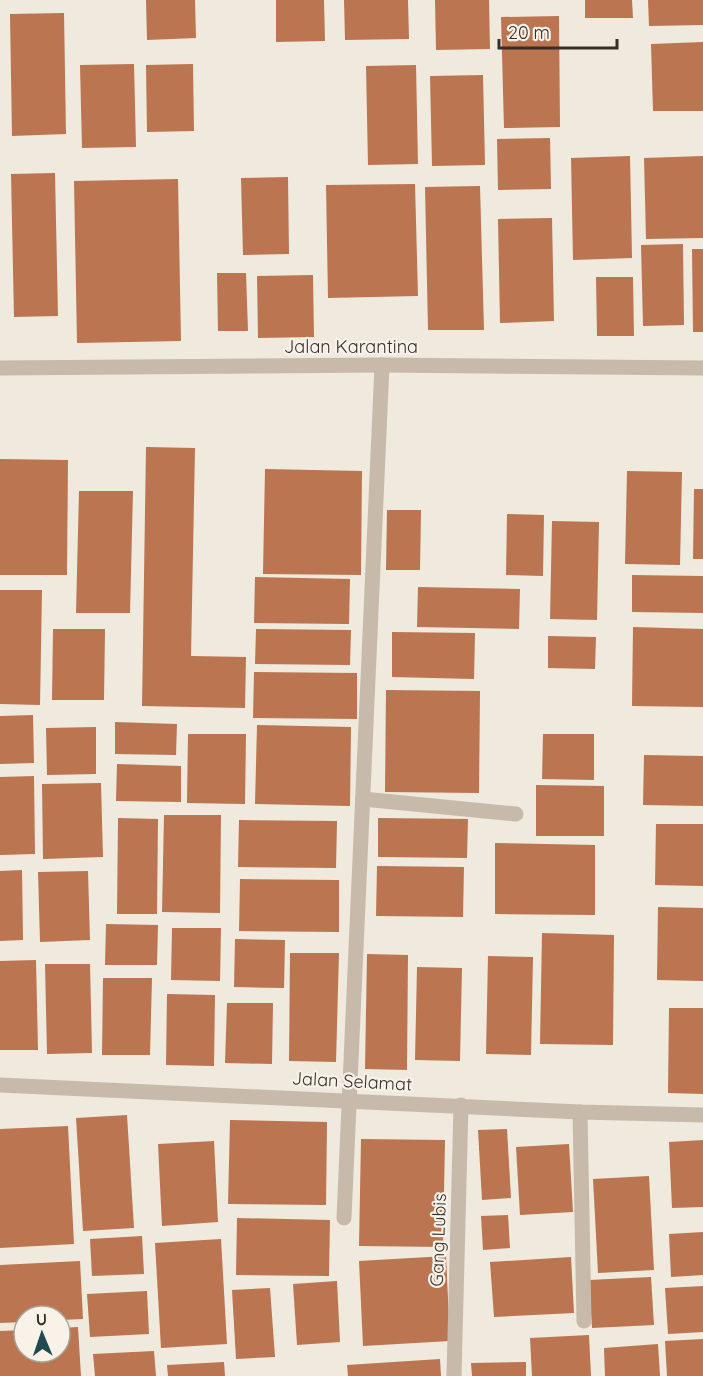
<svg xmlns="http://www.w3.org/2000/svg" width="703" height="1376" font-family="Quicksand,sans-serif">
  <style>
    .building { fill: #bb7550 }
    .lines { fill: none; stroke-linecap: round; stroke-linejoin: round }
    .minor { stroke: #c7baaa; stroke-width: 15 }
    .labels { text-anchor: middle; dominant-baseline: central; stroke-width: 4.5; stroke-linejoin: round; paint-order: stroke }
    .street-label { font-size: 18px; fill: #352e29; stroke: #f8f2e9 }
  </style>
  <rect width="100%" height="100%" fill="#f0e9dd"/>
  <g class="building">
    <polygon points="146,0 195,0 196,38 147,40"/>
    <polygon points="276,0 324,0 325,41 276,42"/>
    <polygon points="344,0 408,0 409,39 345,40"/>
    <polygon points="435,0 489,0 490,49 436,50"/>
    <polygon points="585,0 632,0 633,18 585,18"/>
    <polygon points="648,0 703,0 703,25 649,26"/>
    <polygon points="64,13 66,134 12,136 10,14"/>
    <polygon points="559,16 560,127 504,128 501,17"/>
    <polygon points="703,42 703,111 653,111 651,44"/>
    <polygon points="134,64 136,147 82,148 80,65"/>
    <polygon points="193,64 194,131 147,132 146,65"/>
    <polygon points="416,65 418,164 368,165 366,66"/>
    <polygon points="483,75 485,165 432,166 430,76"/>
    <polygon points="550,138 551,189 498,190 497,139"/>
    <polygon points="630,156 632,258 573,260 571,158"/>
    <polygon points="703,156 703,238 646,239 644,158"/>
    <polygon points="55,173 58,316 14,317 11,174"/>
    <polygon points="288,177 289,254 243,255 241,178"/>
    <polygon points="178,179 181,341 77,343 74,181"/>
    <polygon points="415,184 418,296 328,298 326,185"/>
    <polygon points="480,186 484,330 428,330 425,187"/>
    <polygon points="552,218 554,321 500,323 498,219"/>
    <polygon points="683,244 684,325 643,326 641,245"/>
    <polygon points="692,249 703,249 703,332 693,332"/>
    <polygon points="217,273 246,273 248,331 218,331"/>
    <polygon points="313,275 314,337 258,338 257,276"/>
    <polygon points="596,277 633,277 634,336 597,336"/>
    <polygon points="146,447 195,448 191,656 246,657 245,708 142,706"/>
    <polygon points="0,459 68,460 67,575 0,575"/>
    <polygon points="265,469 362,471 361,575 263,574"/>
    <polygon points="627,471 682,472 680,565 625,564"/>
    <polygon points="694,489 703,489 703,559 693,559"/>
    <polygon points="79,491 133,491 130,613 76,613"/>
    <polygon points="387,510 421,510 420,570 386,570"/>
    <polygon points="507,514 544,515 543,576 506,575"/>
    <polygon points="552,521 599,522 597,620 550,619"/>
    <polygon points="632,575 703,576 703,613 632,612"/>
    <polygon points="255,577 350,579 349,624 254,623"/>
    <polygon points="418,587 520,589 519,629 417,627"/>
    <polygon points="0,590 42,590 40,705 0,704"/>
    <polygon points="633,627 703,629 703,707 632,706"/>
    <polygon points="53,629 105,629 104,700 52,700"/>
    <polygon points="256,629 351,630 350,665 255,664"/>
    <polygon points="392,632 475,633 474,679 392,677"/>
    <polygon points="548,636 596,637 595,669 548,668"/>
    <polygon points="254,672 357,673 357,719 253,718"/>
    <polygon points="386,690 480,691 479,793 385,792"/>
    <polygon points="33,715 34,763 0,764 0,716"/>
    <polygon points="115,722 177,724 176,755 115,754"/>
    <polygon points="257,725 351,727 350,806 255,804"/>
    <polygon points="96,727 96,774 47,775 46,728"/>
    <polygon points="188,734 246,734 245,804 187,803"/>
    <polygon points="543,734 594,734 594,780 542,779"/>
    <polygon points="644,755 703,756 703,806 643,805"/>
    <polygon points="117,764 181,766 181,802 116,801"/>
    <polygon points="34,776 35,854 0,855 0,777"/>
    <polygon points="101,783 103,857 43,859 42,784"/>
    <polygon points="536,785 604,786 604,836 536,836"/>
    <polygon points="164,815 221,815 220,913 162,912"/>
    <polygon points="118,818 158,819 157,914 117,914"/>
    <polygon points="378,818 468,819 467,858 378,857"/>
    <polygon points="239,820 337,821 336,868 238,867"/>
    <polygon points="656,824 703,824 703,886 655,885"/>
    <polygon points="495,843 595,845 595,915 495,914"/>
    <polygon points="377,866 464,867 463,917 376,916"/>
    <polygon points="22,870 23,940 0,941 0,871"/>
    <polygon points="88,871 90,940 40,942 38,872"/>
    <polygon points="240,879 339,880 339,932 239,931"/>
    <polygon points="658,907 703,908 703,981 657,980"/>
    <polygon points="106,924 158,925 157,965 105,965"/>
    <polygon points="172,928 221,928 220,981 171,980"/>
    <polygon points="542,933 614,935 613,1045 540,1044"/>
    <polygon points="235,939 285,940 284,988 234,987"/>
    <polygon points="290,953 339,953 336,1062 289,1061"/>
    <polygon points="367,954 408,955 407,1070 365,1069"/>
    <polygon points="488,956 533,957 531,1055 486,1054"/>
    <polygon points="36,960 38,1050 0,1050 0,961"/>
    <polygon points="45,964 90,964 92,1053 47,1054"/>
    <polygon points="417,967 462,968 460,1061 415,1060"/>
    <polygon points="103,978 152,978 150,1055 102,1055"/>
    <polygon points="167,994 215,995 214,1066 166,1065"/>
    <polygon points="227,1003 273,1003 272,1064 225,1063"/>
    <polygon points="669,1008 703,1008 703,1094 668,1093"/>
    <polygon points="127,1115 134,1228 83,1231 76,1118"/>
    <polygon points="230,1120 327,1122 326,1205 228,1204"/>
    <polygon points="68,1126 74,1244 0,1248 0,1129"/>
    <polygon points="507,1129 511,1198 482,1200 478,1130"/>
    <polygon points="361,1139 445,1140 443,1247 359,1246"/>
    <polygon points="703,1140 703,1207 672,1208 669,1142"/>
    <polygon points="214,1141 218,1222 162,1226 158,1144"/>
    <polygon points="569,1144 573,1212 520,1215 516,1147"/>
    <polygon points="649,1176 654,1270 598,1273 593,1179"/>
    <polygon points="508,1215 510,1248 483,1250 481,1216"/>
    <polygon points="237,1218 330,1220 329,1276 236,1275"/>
    <polygon points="703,1232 703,1275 671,1277 669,1234"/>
    <polygon points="142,1236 144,1274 92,1276 90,1239"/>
    <polygon points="221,1239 227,1344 161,1348 155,1243"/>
    <polygon points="446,1256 450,1341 363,1346 359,1261"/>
    <polygon points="571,1257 574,1313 494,1317 490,1262"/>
    <polygon points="80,1261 83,1319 60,1320 60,1316 24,1316 24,1322 0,1323 0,1265"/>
    <polygon points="651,1277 654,1325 592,1328 589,1280"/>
    <polygon points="337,1281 340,1342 297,1345 293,1284"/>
    <polygon points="703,1286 703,1332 668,1334 665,1288"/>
    <polygon points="270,1288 275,1357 236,1359 232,1290"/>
    <polygon points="147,1291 149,1334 90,1337 87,1294"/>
    <polygon points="78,1327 81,1376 0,1376 0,1331 24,1330 24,1352 60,1352 60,1328"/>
    <polygon points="589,1335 591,1376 532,1376 530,1338"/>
    <polygon points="703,1339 703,1376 667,1376 665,1341"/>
    <polygon points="658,1344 660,1376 605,1376 604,1348"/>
    <polygon points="154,1351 156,1376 95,1376 93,1354"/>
    <polygon points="440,1359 441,1376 348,1376 347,1365"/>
    <polygon points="224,1362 225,1376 168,1376 167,1365"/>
    <polygon points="526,1362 526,1376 472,1376 471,1363"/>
  </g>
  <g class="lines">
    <g class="minor">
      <polyline points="0,368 382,365 703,368"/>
      <polyline points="363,799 516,814"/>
      <polyline points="0,1085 580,1112 703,1115"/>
      <polyline points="580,1112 584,1321"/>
      <polyline points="344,1218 382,365"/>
      <polyline points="454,1376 461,1105"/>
    </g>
  </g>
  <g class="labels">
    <g class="street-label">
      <text x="351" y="346">Jalan Karantina</text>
      <text transform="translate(352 1081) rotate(3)">Jalan Selamat</text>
      <text transform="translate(438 1240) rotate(-88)">Gang Lubis</text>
    </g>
  </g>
  <g transform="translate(42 1334) rotate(358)"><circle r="28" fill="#f8f2e9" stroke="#aaa49c" stroke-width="1.5"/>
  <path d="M0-4.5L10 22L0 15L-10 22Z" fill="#224a53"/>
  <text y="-9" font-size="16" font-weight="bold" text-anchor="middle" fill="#352e29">U</text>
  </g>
  <path d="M499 39v9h118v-9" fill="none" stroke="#352e29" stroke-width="3"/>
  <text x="508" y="39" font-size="18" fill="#352e29" stroke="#f8f2e9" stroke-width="4.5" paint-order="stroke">20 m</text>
</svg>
